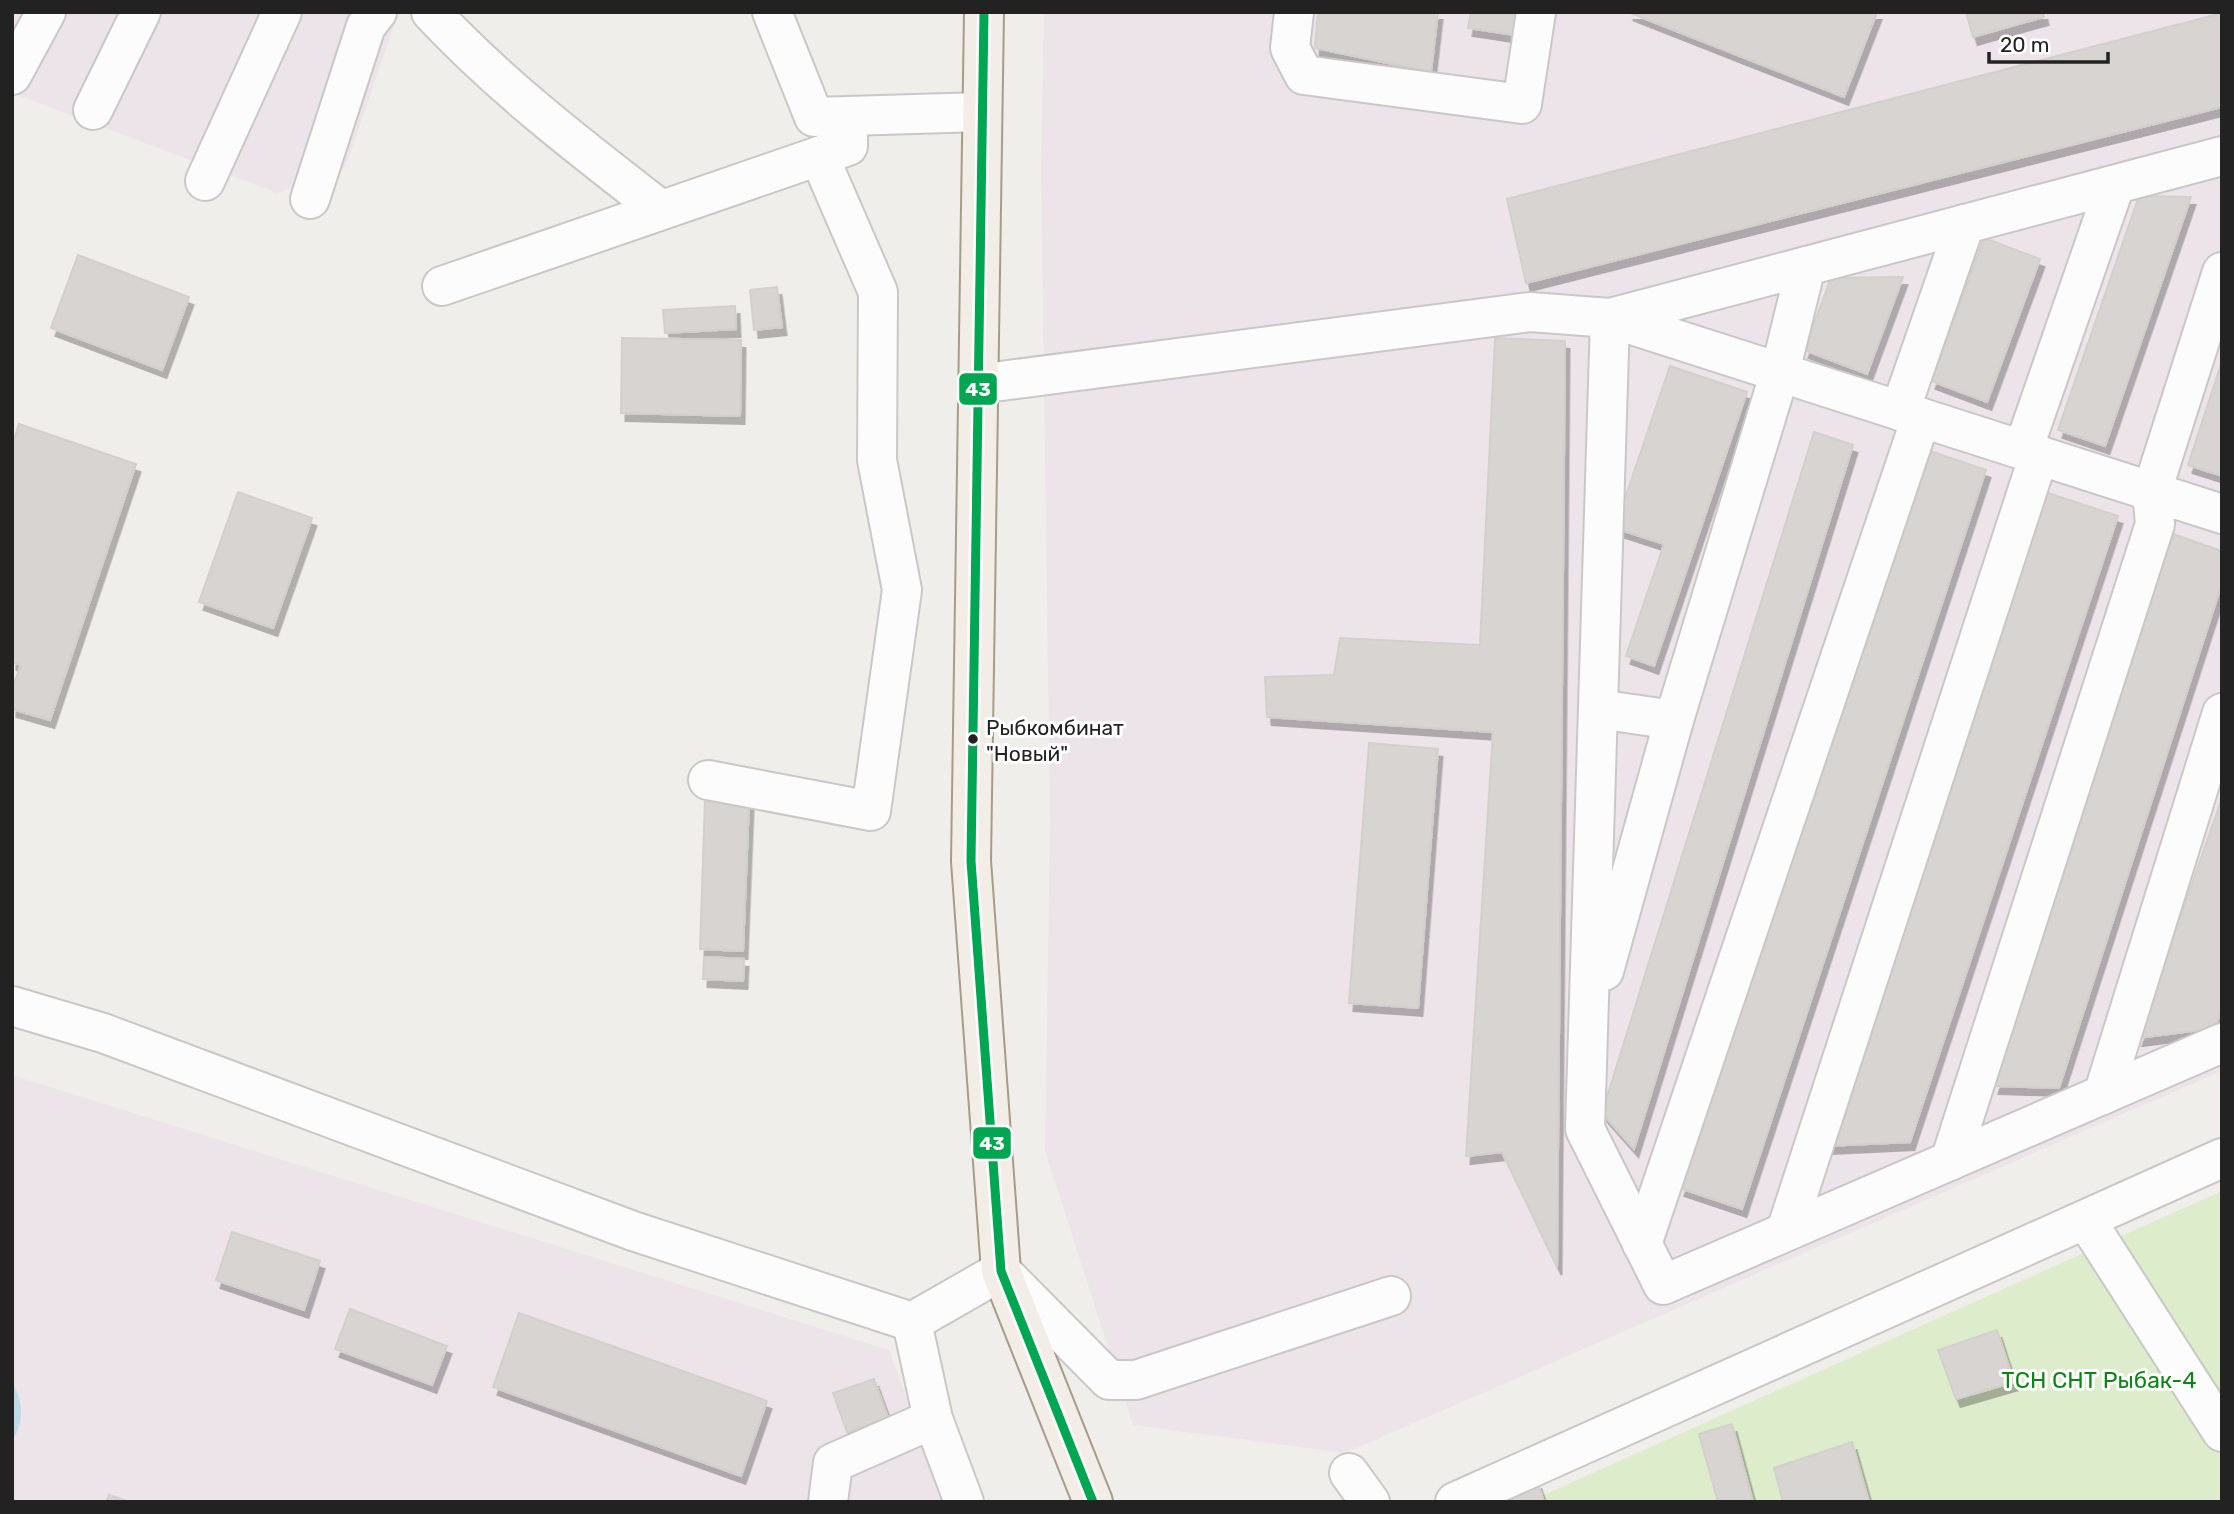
<svg xmlns="http://www.w3.org/2000/svg" width="2234" height="1514" font-family="Rubik,sans-serif">
  <style>
    .industrial { fill: #ede4e9 }
    .grass { fill: #ddeccb }
    .water { fill: #bfdbe3 }
    .building { fill: #d7d4d2; stroke: #d3d0cc; stroke-width: 2; filter: url(#shadow) }
    .lines { fill: none; stroke-linecap: round; stroke-linejoin: round }
    .minor-casing { stroke: #c9c8c7; stroke-width: 42 }
    .major-casing { stroke: #a79c86; stroke-width: 42 }
    .minor { stroke: #fdfcfc; stroke-width: 38 }
    .major { stroke: #f3ede7; stroke-width: 38 }
    .bus-1-casing { stroke: #fff; stroke-width: 14 }
    .bus-1 { stroke: #00a651; stroke-width: 9 }
    .bus-dot { fill: #222; stroke: #fff; stroke-width: 2.5 }
    .labels { text-anchor: middle; dominant-baseline: central; stroke-width: 6; stroke-linejoin: round; paint-order: stroke }
    .bus-label { font-size: 21px; fill: #222; stroke: #fff; text-anchor: start }
    .park-label { font-size: 23px; fill: #0c8416; stroke: #fff }
    .line-badge { stroke: #fff; stroke-width: 2.5 }
    .badge-label { font-size: 19px; text-anchor: middle; font-weight: bold; fill: #fff }
  </style>
  <defs>
    <filter id="shadow"><feDropShadow dx="4.5" dy="8" stdDeviation="0" flood-color="#0004"/></filter>
  </defs>
  <rect width="100%" height="100%" fill="#f0eeeb"/>
  <g class="industrial">
    <polygon points="12,12 399,12 345,168 277,193 12,93"/>
    <polygon points="1044,12 2222,12 2222,1071 1345,1453 1133,1425 1045,1151 1050,822 1041,167"/>
    <polygon points="12,1075 889,1350 944,1502 12,1502"/>
  </g>
  <polygon class="grass" points="2222,1191 2222,1502 1528,1502"/>
  <path class="water" d="M12 1383C23 1399 25 1423 12 1440Z"/>
  <g class="building">
    <polygon points="1318,12 1438,12 1431,72 1315,48"/>
    <polygon points="1471,12 1519,12 1515,35 1468,28"/>
    <polygon points="1628,12 1877,12 1844,97"/>
    <polygon points="1966,12 2043,12 2044,17 1973,37"/>
    <polygon points="2222,13 2222,107 1526,283 1507,199"/>
    <polygon points="2139,196 2191,197 2105,446 2058,430"/>
    <polygon points="1984,238 2040,259 1987,402 1931,381"/>
    <polygon points="78,255 189,297 162,370 51,328"/>
    <polygon points="1903,277 1867,374 1804,350 1831,278"/>
    <polygon points="777,287 782,327 754,330 750,290"/>
    <polygon points="735,306 736,329 665,333 663,310"/>
    <polygon points="622,338 741,340 740,416 621,413"/>
    <polygon points="1495,338 1565,341 1557,1267 1502,1152 1466,1156 1493,732 1267,717 1265,677 1334,675 1340,638 1480,645"/>
    <polygon points="2222,361 2222,476 2188,465"/>
    <polygon points="1670,366 1747,392 1654,666 1626,656 1664,544 1615,528"/>
    <polygon points="19,424 136,464 50,720 12,709 12,688 21,665 12,662 12,445"/>
    <polygon points="1814,432 1853,445 1634,1149 1602,1113"/>
    <polygon points="1924,449 1986,470 1742,1209 1680,1188"/>
    <polygon points="238,492 312,518 273,628 199,602"/>
    <polygon points="2045,492 2118,516 1910,1142 1828,1146"/>
    <polygon points="2173,534 2222,551 2222,583 2059,1088 1994,1086"/>
    <polygon points="1369,743 1438,749 1418,1008 1349,1003"/>
    <polygon points="2222,798 2222,1008 2215,1028 2138,1038"/>
    <polygon points="705,800 749,802 743,951 700,949"/>
    <polygon points="704,957 744,959 743,981 703,979"/>
    <polygon points="232,1232 320,1261 304,1310 216,1280"/>
    <polygon points="350,1309 447,1346 432,1385 335,1349"/>
    <polygon points="519,1313 767,1401 741,1476 493,1387"/>
    <polygon points="1997,1330 2014,1382 1956,1399 1938,1350"/>
    <polygon points="874,1379 888,1418 847,1432 833,1393"/>
    <polygon points="1732,1424 1753,1502 1718,1502 1699,1434"/>
    <polygon points="1852,1442 1869,1502 1783,1502 1774,1468"/>
    <polygon points="1537,1481 1544,1502 1480,1502"/>
    <polygon points="109,1495 130,1502 106,1502"/>
  </g>
  <g class="lines">
    <defs>
      <g id="minor">
        <path d="M431 12C500 86 581 148 661 210"/>
        <polyline points="772,12 814,117 982,112"/>
        <polyline points="1294,12 1290,48 1304,75 1522,104 1536,12"/>
        <polyline points="12,75 46,12"/>
        <polyline points="93,110 141,12"/>
        <polyline points="205,181 282,12"/>
        <polyline points="310,199 366,26 377,12"/>
        <polyline points="442,286 848,146 848,116"/>
        <polyline points="1610,318 2222,514"/>
        <polyline points="1610,318 2222,156"/>
        <polyline points="978,384 1530,312 1610,318 1585,1129 1663,1285 2222,1043"/>
        <polyline points="1900,411 1965,224"/>
        <polyline points="2023,450 2115,185"/>
        <polyline points="1598,709 1674,720 1780,372 1806,266"/>
        <polyline points="708,780 871,811 902,590 877,460 878,292 819,156"/>
        <polyline points="1604,971 1674,720"/>
        <polyline points="12,1006 103,1033 633,1231 912,1322 1001,1271 1109,1380 1136,1380 1391,1296"/>
        <polyline points="2103,1095 2222,713"/>
        <polyline points="1950,1161 2155,524 2152,491 2222,272"/>
        <polyline points="2086,1220 2222,1432"/>
        <polyline points="1786,1231 2039,455"/>
        <polyline points="1642,1244 1921,418"/>
        <polyline points="912,1322 933,1419 964,1502"/>
        <polyline points="1349,1473 1370,1502"/>
        <polyline points="828,1502 833,1463 933,1419"/>
        <polyline points="1455,1502 2222,1158"/>
      </g>
      <polyline id="major" points="984,12 971,861 1001,1271 1093,1502"/>
    </defs>
    <use href="#minor" class="minor-casing"/>
    <use href="#major" class="major-casing"/>
    <use href="#minor" class="minor"/>
    <use href="#major" class="major"/>
    <defs>
      <polyline id="bus-1" points="984,12 971,861 1001,1271 1093,1502"/>
    </defs>
    <use href="#bus-1" class="bus-1-casing"/>
    <use href="#bus-1" class="bus-1"/>
  </g>
  <circle class="bus-dot" cx="973" cy="739" r="6"/>
  <g class="labels">
    <g class="bus-label">
      <text x="986" y="727">Рыбкомбинат<tspan x="986" dy="26">"Новый"</tspan></text>
    </g>
    <g class="park-label">
      <text x="2099" y="1380">ТСН СНТ Рыбак-4</text>
    </g>
  </g>
  <g class="line-badge">
    <rect x="958" y="372" width="40" height="34" rx="7" fill="#00a651"/>
    <rect x="972" y="1126" width="40" height="34" rx="7" fill="#00a651"/>
  </g>
  <g class="badge-label">
    <text x="978" y="396">43</text>
    <text x="992" y="1150">43</text>
  </g>
  <rect width="2234" height="1514" fill="none" stroke="#222222" stroke-width="28"/>
  <path d="M1989 52v10h119v-10" fill="none" stroke="#222222" stroke-width="3.5"/>
  <text x="2000" y="52" font-size="21" fill="#222222" stroke="#ffffff" stroke-width="5" paint-order="stroke">20 m</text>
</svg>
